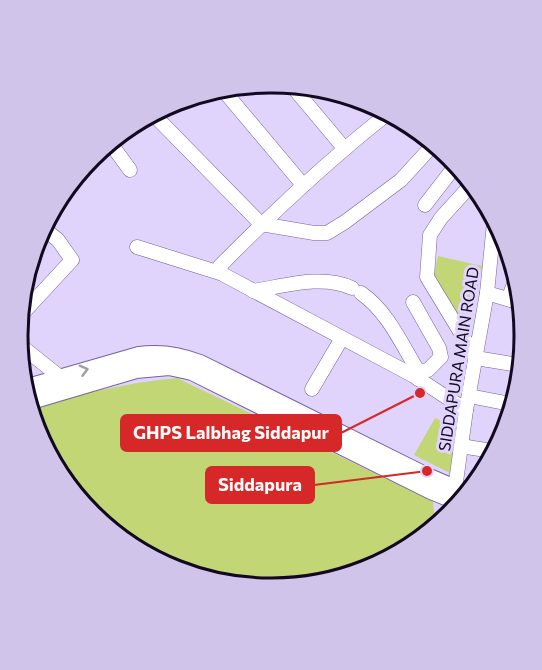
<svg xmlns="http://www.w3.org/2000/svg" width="542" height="670" font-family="Commissioner,sans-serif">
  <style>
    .green { fill: #c2d676 }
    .water { fill: #299edf }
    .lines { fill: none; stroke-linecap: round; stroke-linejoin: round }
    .minor-casing { stroke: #76629d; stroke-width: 15 }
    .major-casing { stroke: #76629d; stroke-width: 18 }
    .minor { stroke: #fff; stroke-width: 14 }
    .major { stroke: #fff; stroke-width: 16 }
    .oneway { stroke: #a09da6 }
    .labels { text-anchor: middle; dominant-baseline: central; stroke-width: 6; stroke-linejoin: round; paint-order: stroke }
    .street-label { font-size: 16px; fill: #120920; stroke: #e0d4fc }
    .rim { fill: none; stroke: #120920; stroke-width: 3 }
    .leader { fill: none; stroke: #d62828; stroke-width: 2 }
    .callout-dot { fill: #d62828; stroke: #e0d4fc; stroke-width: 2 }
    .callout { fill: #d62828; stroke: #d62828; stroke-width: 2 }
    .callout-label { font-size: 18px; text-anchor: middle; font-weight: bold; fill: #fff }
  </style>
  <rect width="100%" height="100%" fill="#e0d4fc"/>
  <g class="green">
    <polygon points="438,256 482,266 467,338 432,285"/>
    <path d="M177 378 433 501 434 512 437 522 367 569 271 588 174 569 92 514 37 431 32 406C80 395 128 382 177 378Z"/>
    <polygon points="435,418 459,429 452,474 414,455"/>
  </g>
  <polygon class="water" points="182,563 193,565 203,574 173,568"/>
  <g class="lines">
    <defs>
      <g id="minor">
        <polyline points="292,86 344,148"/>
        <polyline points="224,91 303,185"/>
        <path d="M387 114C328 161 273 212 220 266L219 269 224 275 414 376 466 410"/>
        <polyline points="154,115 261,224 314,233 327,233 345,222 401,180 433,145"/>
        <polyline points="111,144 130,170"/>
        <polyline points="470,186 441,218 430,235 427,277 476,358 518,365"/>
        <polyline points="425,205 456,165"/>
        <polyline points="137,247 220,273"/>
        <path d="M253 291C285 286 322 274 352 288"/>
        <path d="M361 293C388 312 401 343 418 371V379"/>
        <polyline points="487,293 517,302"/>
        <polyline points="508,299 514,284"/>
        <polyline points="413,302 439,348 441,357 428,370 418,371"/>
        <polyline points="22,314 72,260 58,240 44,229"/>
        <polyline points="20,345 60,377 63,386"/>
        <polyline points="312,389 342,338"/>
        <polyline points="469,396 510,404"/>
        <polyline points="461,446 492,451"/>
        <polyline points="454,496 466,410 487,293 494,223"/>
      </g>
      <g id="major">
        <path d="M28 387 139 355C160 352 180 355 200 363L425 475 455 488 465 491"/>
        <polyline points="31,401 136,370 169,367 192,372 431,491 458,502"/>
      </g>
    </defs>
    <use href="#minor" class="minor-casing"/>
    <use href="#major" class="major-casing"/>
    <use href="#minor" class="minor"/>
    <use href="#major" class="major"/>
  </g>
  <defs><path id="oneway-chevron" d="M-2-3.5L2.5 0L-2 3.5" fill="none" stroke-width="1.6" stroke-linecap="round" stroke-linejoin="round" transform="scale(1.5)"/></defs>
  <use class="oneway" href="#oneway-chevron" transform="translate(84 370) rotate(-15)"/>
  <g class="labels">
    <g class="street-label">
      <text transform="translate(458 359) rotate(-81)">SIDDAPURA MAIN ROAD</text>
    </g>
  </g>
  <path d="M0 0H542V670H0ZM270 93H272A242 242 0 0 1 514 335V336A242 242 0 0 1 272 578H270A242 242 0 0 1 28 336V335A242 242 0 0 1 270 93Z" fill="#d0c4ea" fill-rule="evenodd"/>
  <path class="rim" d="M270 93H272A242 242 0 0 1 514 335V336A242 242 0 0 1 272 578H270A242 242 0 0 1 28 336V335A242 242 0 0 1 270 93Z"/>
  <path class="leader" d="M420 393L341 433M427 471L314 485"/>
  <g class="callout-dot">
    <circle cx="420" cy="393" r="6"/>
    <circle cx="427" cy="471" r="6"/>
  </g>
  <g class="callout">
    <rect x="121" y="415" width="220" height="36" rx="6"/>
    <rect x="206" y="467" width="108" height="36" rx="6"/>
  </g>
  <g class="callout-label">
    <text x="231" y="439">GHPS Lalbhag Siddapur</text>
    <text x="260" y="491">Siddapura</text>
  </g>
</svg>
